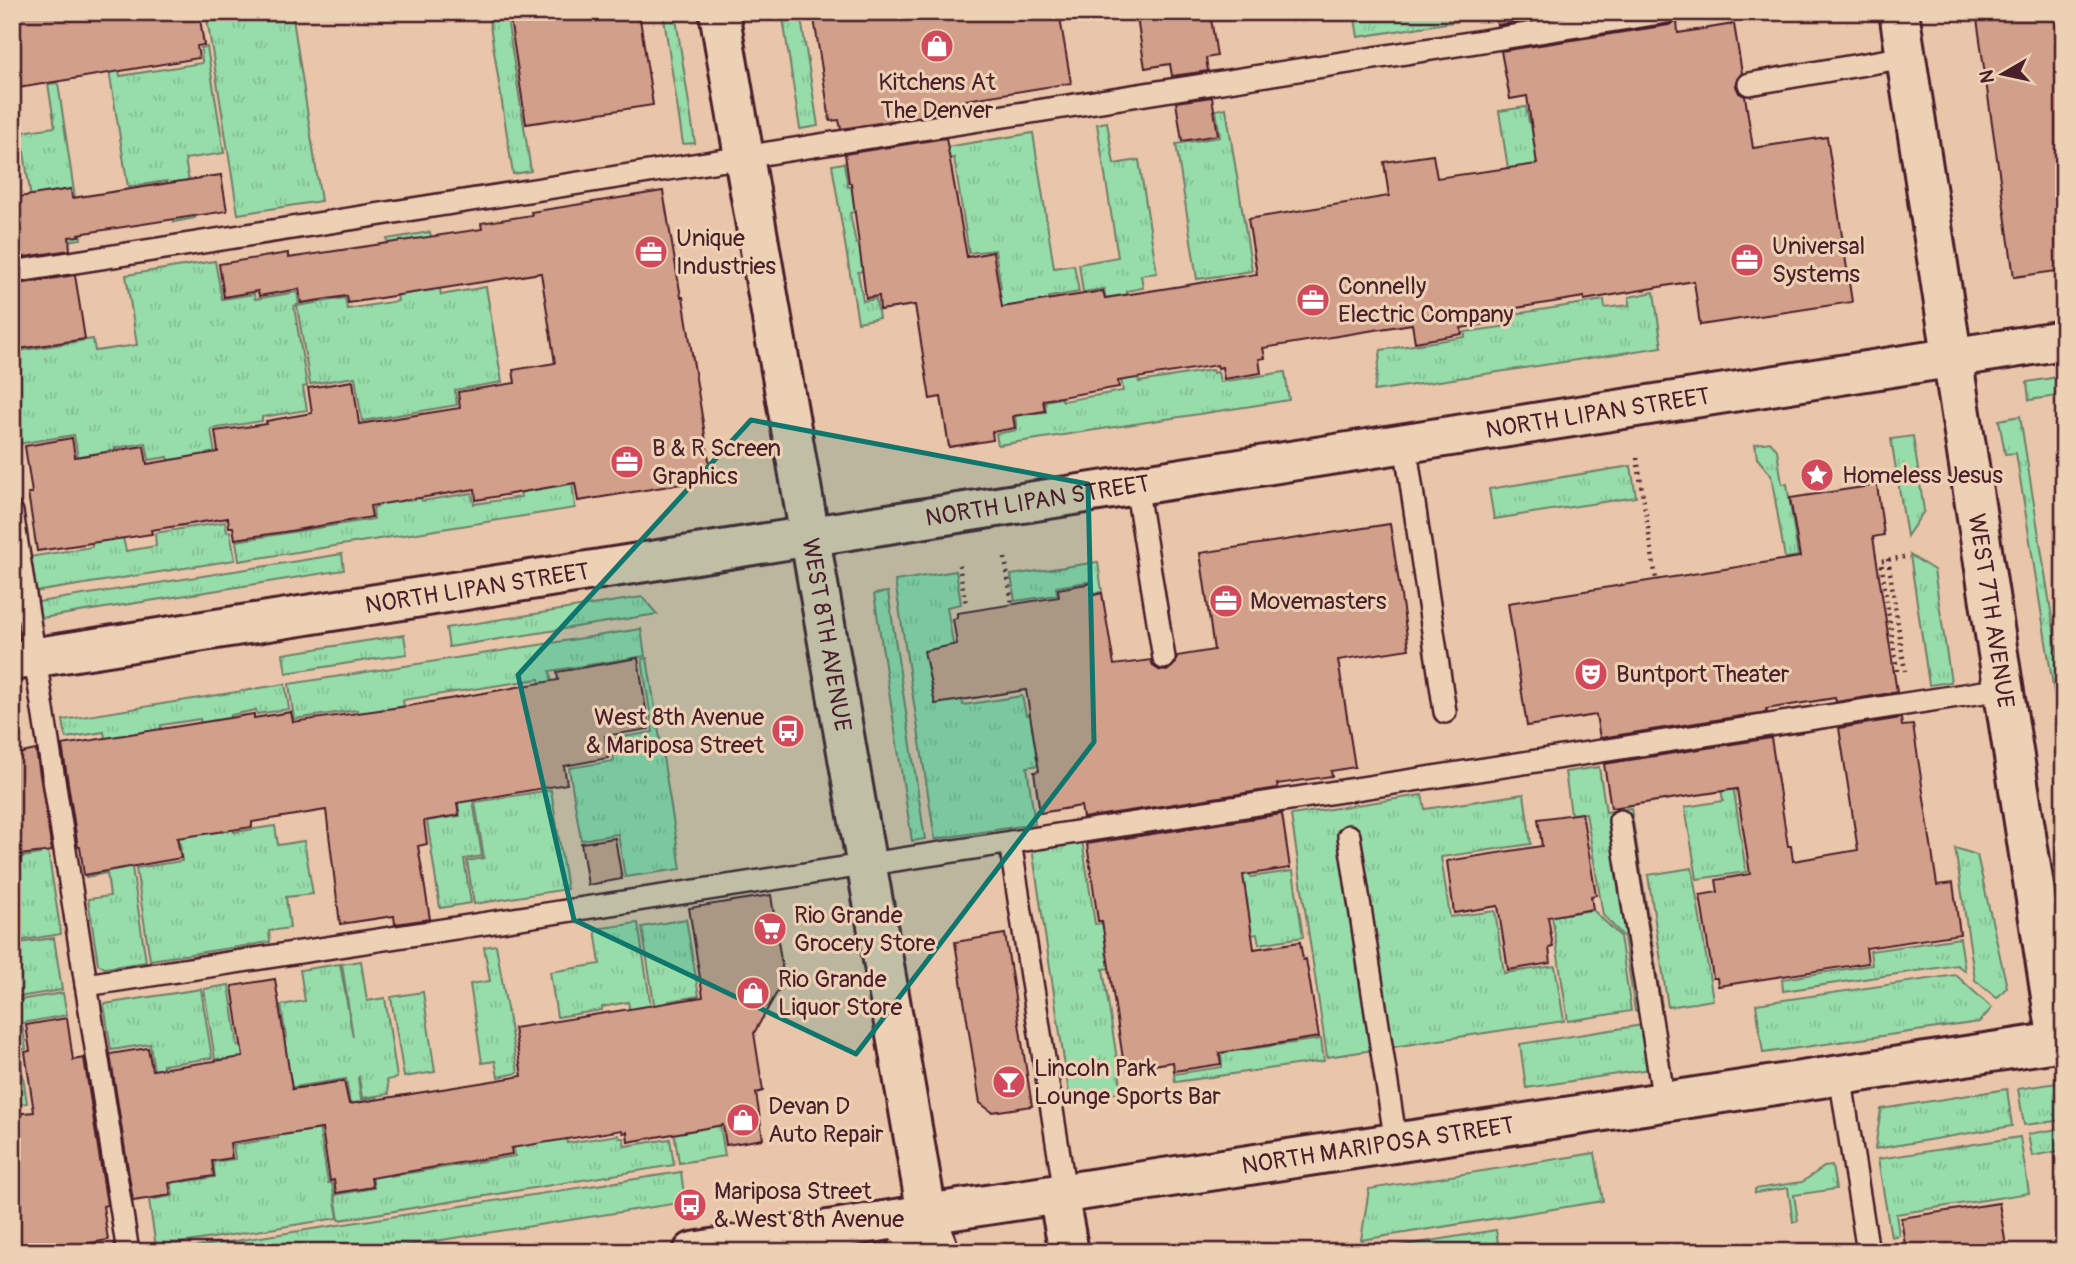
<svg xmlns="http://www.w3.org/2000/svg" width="2076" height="1264" font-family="Pangolin,sans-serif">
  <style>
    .grass { fill: url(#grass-tufts); stroke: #707e6a; stroke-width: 2 }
    .building { fill: #d2a08a; stroke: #4a1f2b; stroke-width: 2 }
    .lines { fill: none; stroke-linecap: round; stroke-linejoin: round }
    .service-casing { stroke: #4a1f2b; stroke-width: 26 }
    .minor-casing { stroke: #4a1f2b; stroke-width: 44 }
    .tertiary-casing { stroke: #4a1f2b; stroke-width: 44 }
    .secondary-casing { stroke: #4a1f2b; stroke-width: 44 }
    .path { stroke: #4a1f2b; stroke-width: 4.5; stroke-dasharray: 2 5; stroke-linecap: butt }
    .service { stroke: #edd1b4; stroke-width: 21 }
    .minor { stroke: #edd1b4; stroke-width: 38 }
    .tertiary { stroke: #edd1b4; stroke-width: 38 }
    .secondary { stroke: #edd1b4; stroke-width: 38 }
    .marked { fill: #0f766e; fill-opacity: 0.2; stroke: #0f766e; stroke-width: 5; stroke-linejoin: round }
    .labels { text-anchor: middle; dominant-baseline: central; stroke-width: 6; stroke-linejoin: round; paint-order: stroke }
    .poi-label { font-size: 24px; fill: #4a1f2b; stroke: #edd1b4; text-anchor: start }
    .street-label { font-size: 24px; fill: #4a1f2b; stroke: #edd1b4 }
  </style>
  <defs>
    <pattern id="grass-tufts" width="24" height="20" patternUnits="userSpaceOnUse" patternTransform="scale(1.75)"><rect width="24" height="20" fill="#96ddaa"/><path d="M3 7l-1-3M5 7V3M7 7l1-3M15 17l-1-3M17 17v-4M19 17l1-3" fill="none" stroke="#83bd92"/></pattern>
  </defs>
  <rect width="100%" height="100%" fill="#e9c6aa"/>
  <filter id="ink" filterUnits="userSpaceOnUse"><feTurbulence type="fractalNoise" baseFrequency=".0143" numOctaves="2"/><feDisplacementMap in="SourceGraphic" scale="14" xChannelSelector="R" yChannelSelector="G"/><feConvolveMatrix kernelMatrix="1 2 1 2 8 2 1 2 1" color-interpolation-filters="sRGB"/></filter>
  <g filter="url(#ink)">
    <g class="grass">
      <polygon points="206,12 292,12 321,201 238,214"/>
      <polygon points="488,12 506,12 531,171 513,174"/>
      <polygon points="663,12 675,12 695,143 683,144"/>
      <polygon points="782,12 800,12 818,126 800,129"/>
      <polygon points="1354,12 1457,12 1459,21 1358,37"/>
      <polygon points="207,47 224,153 185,159 195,218 174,222 167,181 128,187 108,64 117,62 120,76 202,63 201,48"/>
      <polygon points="58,83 81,239 38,245 21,132 55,127 48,84"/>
      <polygon points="1526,107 1529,122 1575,115 1604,181 1512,194 1499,111"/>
      <polygon points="1226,108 1252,271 1197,279 1176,144 1220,137 1216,110"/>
      <polygon points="1107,122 1114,164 1139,160 1157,273 1141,275 1143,288 1126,291 1135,350 1110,325 1104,289 1083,292 1079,264 1118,257 1097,124"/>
      <polygon points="1033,133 1054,268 1074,265 1079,292 1049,297 1054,329 1004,337 997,289 1001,288 995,250 969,253 954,158 940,160 939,148"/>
      <polygon points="844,163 848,187 853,186 857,211 850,213 856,244 864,243 869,270 858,272 863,301 876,299 879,318 858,322 832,165"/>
      <polygon points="430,232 441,295 486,287 502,382 455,390 457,405 362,421 355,377 310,384 297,306 345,298 347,309 398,301 387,239"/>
      <polygon points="215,261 222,299 254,294 255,299 297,292 299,304 294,306 307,386 303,387 307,410 262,417 262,421 211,429 225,518 179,526 168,457 149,460 146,443 115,448 116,461 83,487 74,435 17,444 12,411 12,352 93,339 95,351 137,345 126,275"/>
      <polygon points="1654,292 1662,347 1374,391 1381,350 1465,337 1465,332 1509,326 1508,315 1604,300 1605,308 1629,305 1629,297"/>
      <polygon points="1134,353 1139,382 1212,370 1213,373 1218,372 1220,382 1285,372 1289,400 998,445 996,434 1017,430 1015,416 1046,412 1045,401 1061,398 1063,401 1123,391 1117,356"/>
      <polygon points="2064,376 2064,395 2029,400 2027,382"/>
      <polygon points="2020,416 2064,693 2064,755 2016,453 2005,454 1999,420"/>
      <polygon points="1913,436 1924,511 1907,536 1891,439"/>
      <polygon points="1771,442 1777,450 1782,484 1787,484 1798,556 1785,558 1771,475 1757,458 1755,444"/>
      <polygon points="1631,466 1636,497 1494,519 1489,489"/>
      <polygon points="571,473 575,508 239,561 236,541 374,519 373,508 377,507 378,504 420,497 422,501 472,493 474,504 521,497 519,485"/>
      <polygon points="225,522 227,532 230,531 235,560 34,592 29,557 92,547 92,542 123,538 126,551 156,546 155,533"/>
      <polygon points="342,554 344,570 35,619 32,603"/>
      <polygon points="1910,555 1934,570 1951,682 1929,685"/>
      <polygon points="1098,562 1102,592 1094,593 1093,581 1056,587 1057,595 1015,601 1011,575"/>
      <polygon points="956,571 961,604 947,607 963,705 1022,696 1026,715 1060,709 1122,752 1027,767 1035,824 935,839 895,581"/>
      <polygon points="888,592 925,839 912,841 874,594"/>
      <polygon points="642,597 657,614 449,647 446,628"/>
      <polygon points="641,629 645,656 550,671 555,708 545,710 539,679 403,700 413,772 370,794 357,710 294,719 289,684"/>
      <polygon points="404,635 407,654 286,673 283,654"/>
      <polygon points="647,658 681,869 625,877 618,834 581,840 569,768 614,761 611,739 653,732 642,659"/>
      <polygon points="285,684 289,709 257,714 256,710 231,715 233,730 202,729 200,719 161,725 162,734 106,743 104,732 66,738 63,720"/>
      <polygon points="448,738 469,761 476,800 473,801 482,856 464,859 471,903 440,908 427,821 460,816"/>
      <polygon points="1729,758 1746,872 1697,879 1685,807 1723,801 1717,760"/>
      <polygon points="1599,767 1606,812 1631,808 1662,1006 1635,1011 1624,937 1603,915 1586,813 1571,814 1565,772"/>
      <polygon points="551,790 567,889 474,904 467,861 484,858 475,802"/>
      <polygon points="1524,794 1531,844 1441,857 1450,917 1495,911 1504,973 1555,966 1564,1021 1327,1057 1291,815 1422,795 1425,809"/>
      <polygon points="175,808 231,812 234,832 275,826 278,845 304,841 313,894 286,897 290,928 269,931 270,942 150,960 136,868 182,861"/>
      <polygon points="1244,836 1250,877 1293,871 1303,937 1259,944 1257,934 1228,938"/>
      <polygon points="46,838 61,934 12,942 12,859 40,854 38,839"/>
      <polygon points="1082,840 1095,924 1120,921 1114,967 1103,969 1122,1092 1070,1100 1032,848"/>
      <polygon points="1955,848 1977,855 2007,987 1997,998 1975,980"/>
      <polygon points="130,854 146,962 105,968 98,964 88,899 110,896 107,873 86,877 84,862"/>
      <polygon points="1692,868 1713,1000 1668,1007 1648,875"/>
      <polygon points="1593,910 1620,936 1631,1011 1568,1021 1552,916"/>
      <polygon points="686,919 699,996 669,1001 680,1071 711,1067 725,1156 679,1163 642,927"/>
      <polygon points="638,923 652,1013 631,1016 628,1002 602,1007 602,1010 557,1017 550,972 600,964 595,929"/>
      <polygon points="54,938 62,990 12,998 12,944"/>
      <polygon points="1960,938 1965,971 1957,965 1783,991 1782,979 1872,965 1870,951"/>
      <polygon points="496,945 518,1073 498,1077 495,1061 482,1063 470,984 490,981 484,947"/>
      <polygon points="361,961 367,1001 385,998 397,1078 387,1080 389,1094 362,1098 359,1077 358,1078 361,1100 377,1097 388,1169 352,1117 346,1079 269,1091 255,1043 286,1038 281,1005 305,1001 300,970 340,964 353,1037 342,964"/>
      <polygon points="1956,975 1992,1008 1979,1022 1763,1053 1756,1004"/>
      <polygon points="229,985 238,1046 253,1044 225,1090 220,1059 215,1059 204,989"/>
      <polygon points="201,989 212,1058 163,1065 170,1110 160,1112 150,1044 111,1050 104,1004"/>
      <polygon points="423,992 435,1072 404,1077 391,997"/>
      <polygon points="63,993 67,1015 22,1023 26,1049 19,1050 27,1103 12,1105 12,1001"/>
      <polygon points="1643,1025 1650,1069 1526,1088 1520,1044"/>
      <polygon points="1321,1039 1324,1061 1175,1082 1174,1074 1222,1067 1221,1053"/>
      <polygon points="503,1079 560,1102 567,1143 618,1135 619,1138 623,1138 625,1146 670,1139 674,1165 339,1220 335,1195 374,1188 372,1174 389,1171 390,1176 515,1156"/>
      <polygon points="2064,1082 2064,1120 2024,1125 2018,1089"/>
      <polygon points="313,1087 328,1183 332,1183 338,1218 156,1247 149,1200 173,1196 171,1181 182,1179 183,1182 215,1177 213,1162 235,1159 233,1145 278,1138 271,1094"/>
      <polygon points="2007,1089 2012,1126 1875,1149 1881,1109"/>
      <polygon points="2064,1128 2064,1150 2032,1156 2028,1134"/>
      <polygon points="2020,1137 2029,1193 1896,1214 1899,1235 1891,1237 1878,1159"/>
      <polygon points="1595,1153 1603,1201 1361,1240 1369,1189"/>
      <polygon points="1832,1166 1836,1189 1794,1195 1798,1221 1793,1222 1788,1188 1755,1193 1755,1189 1802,1182 1824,1167"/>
      <polygon points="681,1172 685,1202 365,1252 164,1252"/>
      <polygon points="1496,1230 1499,1250 1488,1252 1401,1252 1400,1246"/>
    </g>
    <g class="building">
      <polygon points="12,12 199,12 204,45 197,46 199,58 12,89"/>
      <polygon points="509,12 639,12 653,105 526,124"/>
      <polygon points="813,12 1059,12 1071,83 941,104 942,113 841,129 839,120 830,121"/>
      <polygon points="1136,12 1210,12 1217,56 1206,58 1208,71 1172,76 1170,64 1145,68"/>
      <polygon points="1494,12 1581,12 1497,25"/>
      <polygon points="1976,12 2064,12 2064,270 2014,277"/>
      <polygon points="1677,20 1678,33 1734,24 1742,73 1737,79 1736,86 1739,93 1745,96 1753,148 1827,137 1852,302 1700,325 1694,281 1584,300 1584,297 1504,310 1506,321 1461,328 1462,334 1415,342 1412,324 1263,348 1265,358 1259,359 1261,373 1224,379 1222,367 1218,368 1217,365 1118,381 1119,387 1043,400 1045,411 1013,416 1015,428 992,432 993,440 949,447 941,397 930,399 915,305 880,310 879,296 866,298 851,183 849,183 845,154 946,138 967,257 993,252 1002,307 1103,291 1105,298 1257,274 1248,219 1389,196 1384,162 1433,155 1437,178 1537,164 1527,96 1510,99 1501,51 1669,25"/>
      <polygon points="1212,97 1218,135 1182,141 1176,102"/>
      <polygon points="221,175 227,211 78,234 79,236 69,237 70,250 12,259 12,198 71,189 72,198"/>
      <polygon points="663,191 681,297 683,297 712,479 578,501 575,483 476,500 475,489 370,506 372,517 284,532 235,539 233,527 229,527 228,518 151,530 152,534 37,551 28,493 32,493 25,446 72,438 75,457 144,446 147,464 218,452 215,431 267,424 266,421 312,413 308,388 353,381 359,424 460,408 458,392 515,383 513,370 555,363 541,273 348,303 347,296 301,303 299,289 259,296 258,291 224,297 219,264 288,253 288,258 482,229 481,223 532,215 531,212"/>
      <polygon points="75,275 85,339 12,350 12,285"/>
      <polygon points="1877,485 1884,535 1873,537 1897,692 1836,702 1835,698 1766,709 1767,712 1600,738 1596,715 1527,726 1508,603 1800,557 1790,498"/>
      <polygon points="1390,524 1409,649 1338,660 1355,767 1331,771 1332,776 1277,784 1278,788 1083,818 1081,806 1040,813 1034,772 1039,771 1026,690 935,704 924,651 957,644 953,619 957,618 957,613 1059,597 1058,589 1092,583 1094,595 1102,593 1114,665 1151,660 1153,666 1159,670 1167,671 1176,663 1177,656 1214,650 1200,553"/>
      <polygon points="638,658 649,729 605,736 608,758 564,766 567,784 457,803 459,815 424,821 427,844 418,846 430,919 395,924 394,916 340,924 326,810 252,822 252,827 177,838 181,858 84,875 80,847 78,847 62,745 254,714 254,718 291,712 293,722 408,706 558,680 557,672"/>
      <polygon points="1901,718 1902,726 1913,725 1937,885 1953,883 1960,934 1866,948 1868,963 1718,986 1717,978 1713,978 1700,895 1718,892 1716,880 1750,874 1737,789 1611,808 1604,764 1771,738 1788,846 1791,846 1793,861 1858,850 1839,728"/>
      <polygon points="36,750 52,851 12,856 12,755"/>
      <polygon points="1582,813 1596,895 1591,896 1593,909 1548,917 1553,947 1549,948 1551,963 1508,970 1498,906 1454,913 1447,861 1542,846 1538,819"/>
      <polygon points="1282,814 1290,868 1243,875 1254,949 1300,942 1303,960 1306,959 1319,1037 1219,1053 1221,1064 1174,1071 1173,1062 1128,1069 1126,1058 1123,1059 1102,921 1098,921 1087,844"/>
      <polygon points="615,838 622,879 588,885 581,843"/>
      <polygon points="771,895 784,980 754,1033 763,1091 756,1093 763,1139 726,1145 723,1125 628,1142 627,1132 623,1133 622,1130 511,1148 512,1154 371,1178 373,1187 336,1193 334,1180 330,1181 322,1129 230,1143 232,1158 212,1161 214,1176 169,1183 171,1195 133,1201 110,1054 148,1048 152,1070 243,1057 232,986 275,979 292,1089 344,1081 349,1104 522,1076 514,1028 703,997 689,908"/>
      <polygon points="1005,934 1032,1106 992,1112 980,1103 955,942"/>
      <polygon points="67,1018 73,1060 84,1058 107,1205 103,1206 108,1240 35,1252 12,1252 12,1114 34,1112 25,1052 30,1051 26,1025"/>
      <polygon points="1999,1203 2007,1252 1906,1252 1901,1218"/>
    </g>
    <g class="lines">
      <defs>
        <g id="service">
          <polyline points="1749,84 1906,57"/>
          <polyline points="12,272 1667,12"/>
          <polyline points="1405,443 1445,712"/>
          <polyline points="1136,485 1164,658"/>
          <polyline points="12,512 128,1252"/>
          <polyline points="1620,821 1664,1102"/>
          <polyline points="1349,836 1396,1143"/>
          <polyline points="1010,842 1065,1193"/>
          <polyline points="86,985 2003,689"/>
          <polyline points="1840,1075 1868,1252"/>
        </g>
        <g id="minor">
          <path id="s1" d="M1899 12 2058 1042"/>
          <path id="s2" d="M12 661 2064 340"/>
          <polyline points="1058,1194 1069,1252"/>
          <path id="s3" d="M907 1252 927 1214 2064 1041"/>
        </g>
        <polyline id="tertiary" points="693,1252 927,1214"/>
        <g id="secondary">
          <path id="s4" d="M719 12 927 1214 939 1252"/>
        </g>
      </defs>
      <use href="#service" class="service-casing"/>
      <use href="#minor" class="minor-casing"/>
      <use href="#tertiary" class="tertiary-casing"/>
      <use href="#secondary" class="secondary-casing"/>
      <g class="path">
        <polyline points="1637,458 1656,579"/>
        <polyline points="1005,558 1012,604"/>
        <polyline points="1888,559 1905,671"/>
        <polyline points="959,565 966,605"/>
        <polyline points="1897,671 1881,561 1904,557"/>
      </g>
      <use href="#service" class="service"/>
      <use href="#minor" class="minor"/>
      <use href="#tertiary" class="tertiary"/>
      <use href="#secondary" class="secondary"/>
    </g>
  </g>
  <path class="marked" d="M751 420 1088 484 1094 742 856 1054 574 920 518 675Z"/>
  <defs>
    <symbol id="shop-disc" viewBox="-11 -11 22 22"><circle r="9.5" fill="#d1495b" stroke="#edd1b4"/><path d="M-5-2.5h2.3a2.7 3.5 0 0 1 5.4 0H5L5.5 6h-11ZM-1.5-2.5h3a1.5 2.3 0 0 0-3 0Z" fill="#fff"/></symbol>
    <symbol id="office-disc" viewBox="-11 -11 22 22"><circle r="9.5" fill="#d1495b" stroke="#edd1b4"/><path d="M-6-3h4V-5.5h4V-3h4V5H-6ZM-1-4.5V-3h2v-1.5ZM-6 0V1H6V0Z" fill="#fff"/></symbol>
    <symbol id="sight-disc" viewBox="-11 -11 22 22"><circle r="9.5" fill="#d1495b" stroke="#edd1b4"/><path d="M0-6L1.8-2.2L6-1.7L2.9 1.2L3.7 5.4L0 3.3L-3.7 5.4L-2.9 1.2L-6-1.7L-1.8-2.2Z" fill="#fff"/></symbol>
    <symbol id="theatre-disc" viewBox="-11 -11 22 22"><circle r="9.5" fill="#d1495b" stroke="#edd1b4"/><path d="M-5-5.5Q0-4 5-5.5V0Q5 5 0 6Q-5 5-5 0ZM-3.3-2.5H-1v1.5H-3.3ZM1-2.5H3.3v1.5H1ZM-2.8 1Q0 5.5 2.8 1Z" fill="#fff"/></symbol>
    <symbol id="bus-disc" viewBox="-11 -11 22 22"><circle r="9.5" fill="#d1495b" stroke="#edd1b4"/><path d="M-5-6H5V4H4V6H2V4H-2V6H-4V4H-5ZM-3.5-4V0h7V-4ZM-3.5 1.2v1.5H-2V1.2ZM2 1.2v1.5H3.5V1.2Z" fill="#fff"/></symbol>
    <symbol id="supermarket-disc" viewBox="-11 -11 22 22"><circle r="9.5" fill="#d1495b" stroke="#edd1b4"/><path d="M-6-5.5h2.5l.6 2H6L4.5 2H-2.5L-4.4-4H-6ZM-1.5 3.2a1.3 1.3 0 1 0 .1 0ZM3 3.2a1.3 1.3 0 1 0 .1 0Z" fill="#fff"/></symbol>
    <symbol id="bar-disc" viewBox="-11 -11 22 22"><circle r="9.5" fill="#d1495b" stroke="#edd1b4"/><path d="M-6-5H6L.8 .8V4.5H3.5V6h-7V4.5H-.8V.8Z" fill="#fff"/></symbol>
  </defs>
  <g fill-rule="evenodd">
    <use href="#shop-disc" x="918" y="27" width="38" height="38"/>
    <use href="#office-disc" x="632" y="233" width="38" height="38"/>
    <use href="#office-disc" x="1728" y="241" width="38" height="38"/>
    <use href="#office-disc" x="1294" y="281" width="38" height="38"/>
    <use href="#office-disc" x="608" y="443" width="38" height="38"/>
    <use href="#sight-disc" x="1798" y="456" width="38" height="38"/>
    <use href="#office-disc" x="1207" y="582" width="38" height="38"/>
    <use href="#theatre-disc" x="1572" y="655" width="38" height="38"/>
    <use href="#bus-disc" x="769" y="712" width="38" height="38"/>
    <use href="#supermarket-disc" x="751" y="910" width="38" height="38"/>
    <use href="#shop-disc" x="734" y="974" width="38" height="38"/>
    <use href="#bar-disc" x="990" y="1063" width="38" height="38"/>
    <use href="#shop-disc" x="724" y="1101" width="38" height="38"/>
    <use href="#bus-disc" x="671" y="1186" width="38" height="38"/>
  </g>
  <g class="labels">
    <g class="poi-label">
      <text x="937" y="82" text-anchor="middle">Kitchens At<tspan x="937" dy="28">The Denver</tspan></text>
      <text x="676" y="238">Unique<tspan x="676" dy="28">Industries</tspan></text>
      <text x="1772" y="246">Universal<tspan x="1772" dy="28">Systems</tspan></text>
      <text x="1338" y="286">Connelly<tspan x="1338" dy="28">Electric Company</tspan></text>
      <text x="652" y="448">B &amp; R Screen<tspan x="652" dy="28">Graphics</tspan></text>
      <text x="1842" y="475">Homeless Jesus</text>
      <text x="1250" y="601">Movemasters</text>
      <text x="1616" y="674">Buntport Theater</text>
      <text x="764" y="717" text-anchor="end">West 8th Avenue<tspan x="764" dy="28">&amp; Mariposa Street</tspan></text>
      <text x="794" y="915">Rio Grande<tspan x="794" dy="28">Grocery Store</tspan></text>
      <text x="778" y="979">Rio Grande<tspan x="778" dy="28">Liquor Store</tspan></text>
      <text x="1034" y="1068">Lincoln Park<tspan x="1034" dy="28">Lounge Sports Bar</tspan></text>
      <text x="768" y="1106">Devan D<tspan x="768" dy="28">Auto Repair</tspan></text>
      <text x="714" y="1191">Mariposa Street<tspan x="714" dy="28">&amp; West 8th Avenue</tspan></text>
    </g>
    <g class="street-label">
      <text stroke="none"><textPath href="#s2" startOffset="1605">NORTH LIPAN STREET</textPath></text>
      <text stroke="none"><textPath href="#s2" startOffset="1038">NORTH LIPAN STREET</textPath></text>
      <text stroke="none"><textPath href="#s2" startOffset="471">NORTH LIPAN STREET</textPath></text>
      <text stroke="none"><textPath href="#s1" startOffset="606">WEST 7TH AVENUE</textPath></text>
      <text stroke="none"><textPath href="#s4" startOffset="632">WEST 8TH AVENUE</textPath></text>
      <text stroke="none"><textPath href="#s3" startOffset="499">NORTH MARIPOSA STREET</textPath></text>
    </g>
  </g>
  <rect width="2076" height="1264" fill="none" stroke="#edd1b4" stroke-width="42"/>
  <rect x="21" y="21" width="2034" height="1222" fill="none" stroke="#4a1f2b" stroke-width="2.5" filter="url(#ink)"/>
  <g transform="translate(2003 74) rotate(261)" stroke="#edd1b4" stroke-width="5" paint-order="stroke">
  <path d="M0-5L12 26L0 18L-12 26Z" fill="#4a1f2b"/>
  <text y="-10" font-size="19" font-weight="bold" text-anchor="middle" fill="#4a1f2b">N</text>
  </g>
</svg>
